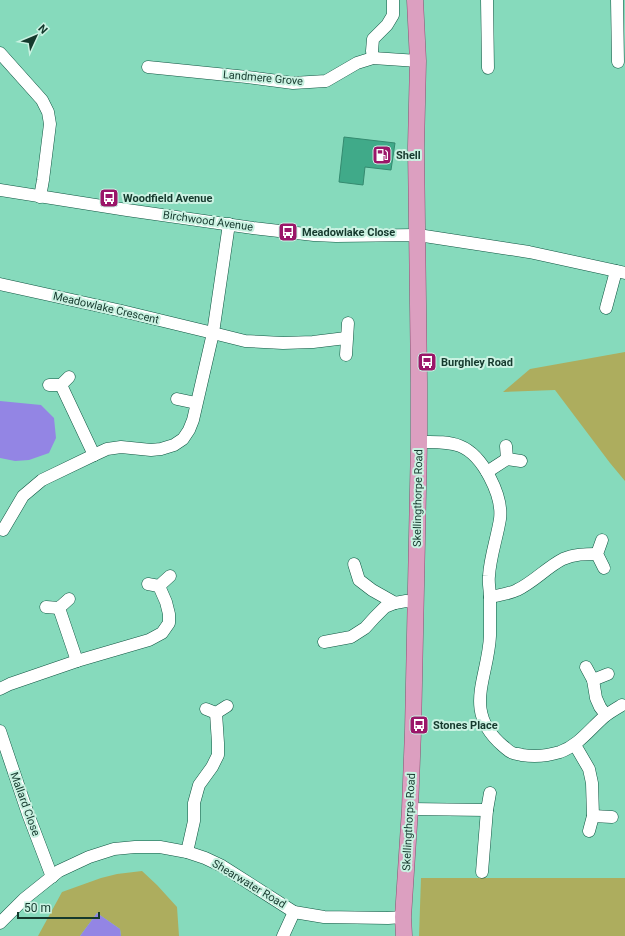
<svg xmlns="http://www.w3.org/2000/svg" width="625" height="936" font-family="Roboto,sans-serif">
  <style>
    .green { fill: #adad5e }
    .water { fill: #9385e4 }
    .building { fill: #40aa89; stroke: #348a6f }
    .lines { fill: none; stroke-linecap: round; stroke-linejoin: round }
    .minor-casing { stroke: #0f5541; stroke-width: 13 }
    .major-casing { stroke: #875271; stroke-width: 17 }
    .minor { stroke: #fff; stroke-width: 12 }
    .major { stroke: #dc9fc0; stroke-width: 16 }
    .labels { text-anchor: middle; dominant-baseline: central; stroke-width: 4; stroke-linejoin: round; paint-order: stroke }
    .street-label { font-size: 11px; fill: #15392d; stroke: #caf2e2 }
    .poi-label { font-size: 11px; font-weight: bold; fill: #15392d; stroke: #caf2e2; text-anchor: start }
  </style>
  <rect width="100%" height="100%" fill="#86dabc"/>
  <g class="green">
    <polygon points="625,352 625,481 610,463 555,390 503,392 530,369"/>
    <polygon points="142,871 157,885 177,907 179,936 121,936 120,929 97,913 80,936 38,936 62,892 101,878 117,874"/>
    <polygon points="421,878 625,878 625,936 419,936"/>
  </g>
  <g class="water">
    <polygon points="0,401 41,405 54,418 56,438 49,453 29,460 15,461 0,458"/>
    <polygon points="97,913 120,929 121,936 80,936"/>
  </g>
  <polygon class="building" points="344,137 395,143 391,170 365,167 363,185 339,182"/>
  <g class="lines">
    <defs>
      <g id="minor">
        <polyline points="487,0 488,68"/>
        <polyline points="617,0 618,62"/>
        <polyline points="0,53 42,100 48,112 50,124 43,180 40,197"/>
        <polyline points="373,58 372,51 373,39 387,25 393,15 393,0"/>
        <polyline points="148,67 247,77 293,83 326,81 357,63 373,58 418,61"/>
        <polyline points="0,190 127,210 253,228 314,235 336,236 418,235 529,252 625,273"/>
        <polyline points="229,224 213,333 245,341 283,343 313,342 346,338"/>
        <polyline points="0,284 122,311 213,333 193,420 189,430 183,439 174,445 161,449 151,450 121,447 107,449 94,455 42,480 23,496 3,530"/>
        <polyline points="606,308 616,271"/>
        <polyline points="346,355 348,323"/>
        <polyline points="49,385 61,385 69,377"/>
        <polyline points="61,385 94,455"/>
        <polyline points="177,399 196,403"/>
        <path d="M419 442C432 442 447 441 460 446 483 455 503 496 500 519 497 538 490 557 489 576 488 583 490 590 490 597 490 610 490 623 490 636 488 679 462 711 503 746 506 748 509 752 513 753 515 754 519 754 522 755 535 757 547 756 560 752 579 745 590 729 605 716 610 712 617 708 622 705"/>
        <polyline points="506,446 507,459 521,461"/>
        <polyline points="487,472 507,459"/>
        <polyline points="602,540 597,554 604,568"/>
        <polyline points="354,564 359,580 372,590 395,603"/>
        <polyline points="148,584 159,586 170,576"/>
        <path d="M490 597C499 595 509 594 517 590 534 582 547 567 563 559 574 554 586 554 597 554"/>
        <polyline points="46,607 59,608 69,599"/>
        <polyline points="59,608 77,661"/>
        <polyline points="324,642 351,637 365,628 375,617 385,607 395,603 406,601 416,602"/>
        <polyline points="586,667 593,680 596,698 600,707 606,715"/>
        <polyline points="593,680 608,674"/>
        <polyline points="0,689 10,684 77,661 149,640 162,633 169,623 169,614 166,602 159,586"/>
        <polyline points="206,709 216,713 227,706"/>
        <polyline points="0,731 28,814 52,877"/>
        <polyline points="575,745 589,769 592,783 593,816 589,831"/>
        <polyline points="410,809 487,810 490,793"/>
        <polyline points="593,816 612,817"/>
        <polyline points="187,852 194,821 194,803 199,785 212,767 218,755 218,743 216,713"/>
        <polyline points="482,872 487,810"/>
        <polyline points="0,923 24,899 59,871 89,857 114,849 135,847 160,847 187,852 205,858 222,866 294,912 324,917 388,918 403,917"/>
        <polyline points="283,936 294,912"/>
      </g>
      <polyline id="major" points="404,936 403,917 410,809 413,731 419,442 419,382 416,147 418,61 415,0"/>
    </defs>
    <use href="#minor" class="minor-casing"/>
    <use href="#major" class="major-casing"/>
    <use href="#minor" class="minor"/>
    <use href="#major" class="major"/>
  </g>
  <defs>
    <symbol id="fuel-square" viewBox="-11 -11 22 22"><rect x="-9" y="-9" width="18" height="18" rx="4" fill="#9b1669" stroke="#caf2e2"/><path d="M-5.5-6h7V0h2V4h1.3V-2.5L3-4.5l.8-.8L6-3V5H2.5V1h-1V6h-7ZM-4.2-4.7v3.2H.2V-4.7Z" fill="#fff"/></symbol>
    <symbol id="bus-square" viewBox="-11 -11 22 22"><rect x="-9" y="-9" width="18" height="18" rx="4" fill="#9b1669" stroke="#caf2e2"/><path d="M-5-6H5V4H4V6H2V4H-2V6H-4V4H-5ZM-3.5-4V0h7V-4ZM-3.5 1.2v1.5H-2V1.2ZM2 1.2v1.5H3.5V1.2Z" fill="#fff"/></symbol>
  </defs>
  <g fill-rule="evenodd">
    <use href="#fuel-square" x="371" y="144" width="22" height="22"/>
    <use href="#bus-square" x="98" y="187" width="22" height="22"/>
    <use href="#bus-square" x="277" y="221" width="22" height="22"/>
    <use href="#bus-square" x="416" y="351" width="22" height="22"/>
    <use href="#bus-square" x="408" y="714" width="22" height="22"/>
  </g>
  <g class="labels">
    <g class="street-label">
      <text transform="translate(263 78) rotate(5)">Landmere Grove</text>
      <text transform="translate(208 221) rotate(8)">Birchwood Avenue</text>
      <text transform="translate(106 308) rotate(13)">Meadowlake Crescent</text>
      <text transform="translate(418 498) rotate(-89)">Skellingthorpe Road</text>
      <text transform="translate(25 804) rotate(70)">Mallard Close</text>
      <text transform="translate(409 822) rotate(-87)">Skellingthorpe Road</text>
      <text transform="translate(249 884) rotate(31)">Shearwater Road</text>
    </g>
    <g class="poi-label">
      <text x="396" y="155">Shell</text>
      <text x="123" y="198">Woodfield Avenue</text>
      <text x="302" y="232">Meadowlake Close</text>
      <text x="441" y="362">Burghley Road</text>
      <text x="433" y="725">Stones Place</text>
    </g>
  </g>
  <g transform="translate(36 36) rotate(46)" stroke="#caf2e2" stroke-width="3" paint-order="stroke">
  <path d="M0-3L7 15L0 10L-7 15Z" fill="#15392d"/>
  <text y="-6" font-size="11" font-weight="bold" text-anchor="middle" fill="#15392d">N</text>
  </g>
  <path d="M18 912v6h81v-6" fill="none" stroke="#15392d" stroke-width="2"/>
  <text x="24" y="912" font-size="12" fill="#15392d" stroke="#caf2e2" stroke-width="3" paint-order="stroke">50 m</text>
</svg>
